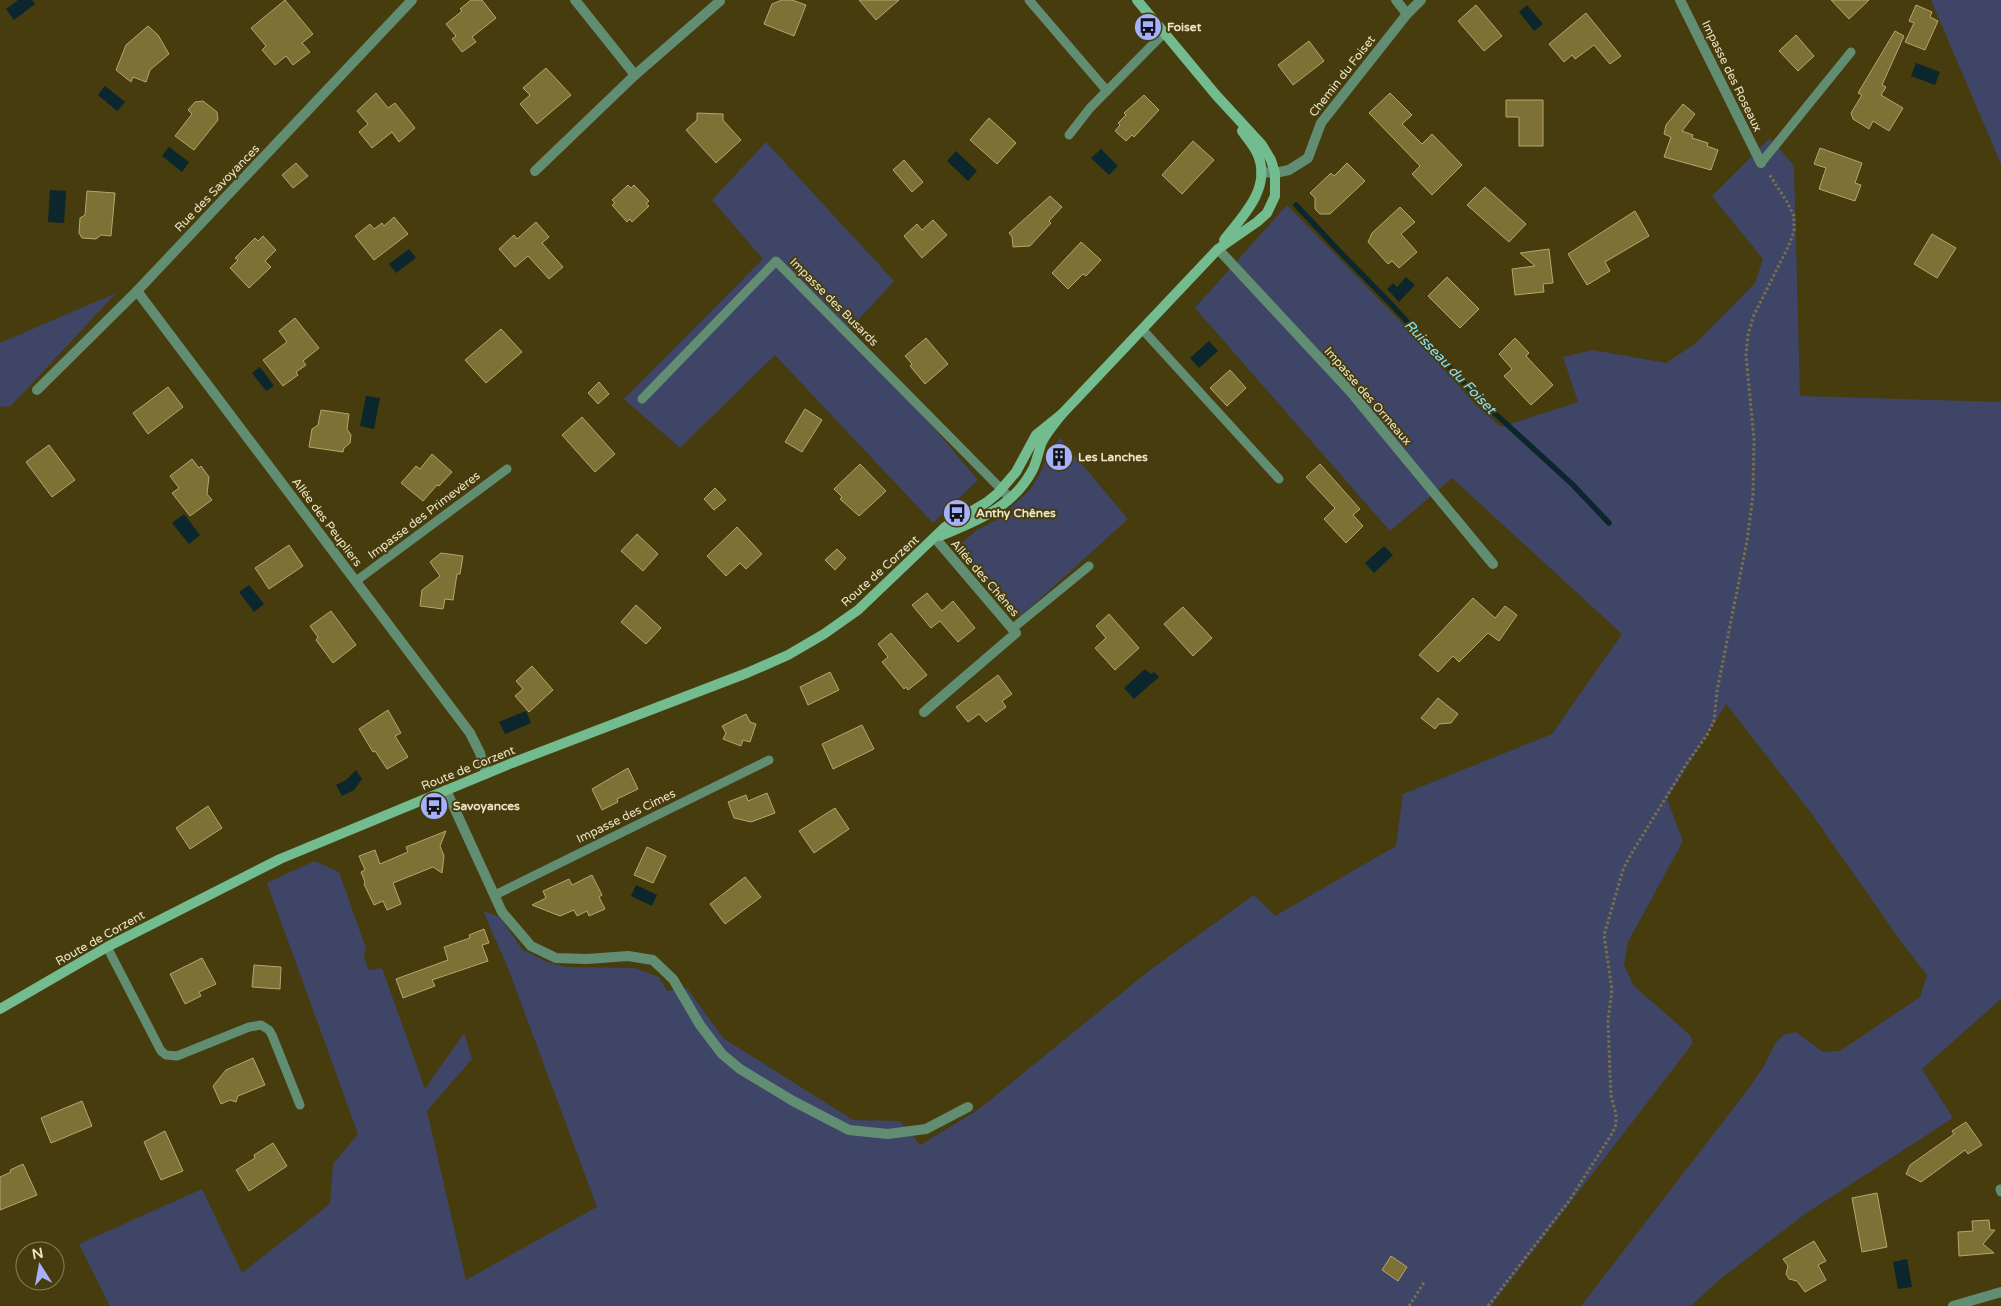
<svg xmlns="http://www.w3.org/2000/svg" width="2001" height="1306" font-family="'Varela Round',sans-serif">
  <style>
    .green { fill: #3f4566 }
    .water { fill: #0b262d }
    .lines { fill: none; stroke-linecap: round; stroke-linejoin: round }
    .stream { stroke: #0b262d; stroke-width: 5.5 }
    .building { fill: #7e7136; stroke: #b5a76c }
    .path { stroke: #7a7148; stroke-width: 3; stroke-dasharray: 2.5 2.5; stroke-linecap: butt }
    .lane { stroke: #618e72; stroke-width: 9 }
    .street { stroke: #618e72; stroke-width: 10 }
    .secondary { stroke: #72bc8f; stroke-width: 10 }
    .labels { text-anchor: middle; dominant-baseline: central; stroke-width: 4; stroke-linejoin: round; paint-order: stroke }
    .poi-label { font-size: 12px; font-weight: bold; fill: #ece5c8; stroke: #463c0e; text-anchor: start }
    .street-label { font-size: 12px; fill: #ece5c8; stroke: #463c0e }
    .water-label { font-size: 14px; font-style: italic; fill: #88e3fb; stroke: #463c0e }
  </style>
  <rect width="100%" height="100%" fill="#463c0e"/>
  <g class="green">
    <polygon points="1931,0 2001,0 2001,164"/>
    <polygon points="1770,138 1794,166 1800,396 2001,402 2001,999 1922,1069 1953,1118 1805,1214 1719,1280 1691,1306 1581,1306 1749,1088 1764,1066 1776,1042 1785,1034 1796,1032 1823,1052 1840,1051 1920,997 1927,975 1900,940 1809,810 1726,704 1667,799 1683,841 1628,942 1624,965 1634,986 1690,1035 1693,1043 1491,1306 110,1306 79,1244 202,1189 242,1273 330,1204 333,1164 358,1134 267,883 314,861 339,872 366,948 364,958 369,970 382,968 425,1089 464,1033 472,1059 427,1111 466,1280 597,1207 508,968 483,911 500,917 522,949 547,962 566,967 635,968 659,977 667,991 687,988 723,1038 853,1120 900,1121 920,1145 978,1110 1150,970 1254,895 1275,916 1396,846 1403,794 1552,734 1622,634 1452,478 1390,531 1195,308 1287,205 1397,318 1476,405 1501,427 1578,402 1563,357 1593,350 1666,363 1696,343 1755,283 1763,259 1712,196"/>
    <polygon points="766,142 894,281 850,329 978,480 933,523 775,355 680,448 624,399 763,259 712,200"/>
    <polygon points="116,293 11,406 0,407 0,343"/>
    <polygon points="1060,438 1128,519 1020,617 956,548 977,530 997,520 1030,490 1041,472 1049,450"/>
  </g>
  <g class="water">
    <polygon points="18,0 32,0 35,4 14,20 6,9"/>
    <polygon points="1527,5 1543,24 1534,31 1519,12"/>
    <polygon points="1916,63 1940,72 1935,85 1911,76"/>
    <polygon points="105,86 125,102 117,111 98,95"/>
    <polygon points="169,147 189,162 182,172 162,156"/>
    <polygon points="1101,149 1118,166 1109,175 1091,158"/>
    <polygon points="956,151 977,171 968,181 947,161"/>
    <polygon points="50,190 66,191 64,223 48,222"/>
    <polygon points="409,249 416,258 396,273 389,264"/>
    <polygon points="1406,277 1415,285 1399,302 1387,289 1393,283 1397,287"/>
    <polygon points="1209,341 1218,351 1199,368 1190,358"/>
    <polygon points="260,367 274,386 266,391 252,373"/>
    <polygon points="366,396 380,398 374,429 360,426"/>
    <polygon points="184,514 200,535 189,544 172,523"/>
    <polygon points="1384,546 1393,555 1374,573 1365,563"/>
    <polygon points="249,585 264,604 254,612 239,592"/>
    <polygon points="1145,669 1151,674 1154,672 1159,677 1134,699 1124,688"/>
    <polygon points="526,711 531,723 505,734 499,722"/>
    <polygon points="356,770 362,779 354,790 342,796 336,785 346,780"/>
    <polygon points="636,885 657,895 652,906 631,896"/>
    <polygon points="1907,1259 1912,1287 1898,1289 1893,1262"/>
  </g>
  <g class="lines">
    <polyline class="stream" points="1296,205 1339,251 1388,301 1477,397 1572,484 1609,523"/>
  </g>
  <g class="building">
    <polygon points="285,0 313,34 302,43 310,52 293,65 286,56 275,65 262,50 266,46 251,28"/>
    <polygon points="471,0 482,0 496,18 472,37 476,42 462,52 452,39 456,36 446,24 462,11 460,9"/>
    <polygon points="782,0 792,0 806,5 794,36 764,24 772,4"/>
    <polygon points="859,0 899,0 876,20"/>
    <polygon points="1831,0 1869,0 1849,19"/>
    <polygon points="1476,5 1502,36 1484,51 1458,21"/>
    <polygon points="1916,5 1932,12 1930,17 1938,21 1925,50 1905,42 1914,23 1909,21"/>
    <polygon points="1586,13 1621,56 1610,64 1594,45 1575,59 1572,55 1564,62 1549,44"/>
    <polygon points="148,26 158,35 169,54 150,70 146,82 133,77 131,82 116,70 126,45"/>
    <polygon points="1895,31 1904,36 1882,85 1886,87 1881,95 1903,108 1889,131 1873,121 1869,129 1853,119 1851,113 1862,95 1858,93"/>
    <polygon points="1796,35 1814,56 1798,71 1779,51"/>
    <polygon points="1309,41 1324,61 1293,85 1278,65"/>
    <polygon points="546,68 571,95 537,124 520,104 530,95 523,88"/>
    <polygon points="376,93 388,108 395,103 415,128 399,142 392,132 372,148 359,132 368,124 357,111"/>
    <polygon points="1390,93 1412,115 1402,124 1422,144 1432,134 1462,165 1432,195 1412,174 1420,166 1369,113"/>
    <polygon points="1144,95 1159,110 1134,137 1132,135 1126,141 1115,131 1120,125 1118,123 1126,115 1124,113"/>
    <polygon points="1506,100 1543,100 1543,146 1519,146 1519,117 1506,117"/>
    <polygon points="203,101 217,112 218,120 194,150 175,136 192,114 188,110 195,102"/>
    <polygon points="1683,104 1695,114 1682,131 1693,135 1692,138 1708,143 1707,146 1718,150 1711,170 1664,157 1671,137 1664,134 1666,125"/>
    <polygon points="697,113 723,114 723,120 741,140 716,163 686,130 697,120"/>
    <polygon points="989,118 1016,143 997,164 970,140"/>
    <polygon points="1193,141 1214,160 1182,194 1162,175"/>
    <polygon points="1820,148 1862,163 1855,183 1861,185 1855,201 1819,189 1826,168 1814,164"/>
    <polygon points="904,160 923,182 912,192 893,170"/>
    <polygon points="296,163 308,176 293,188 282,175"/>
    <polygon points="1347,163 1365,181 1330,214 1320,214 1315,209 1315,198 1310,193 1331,173 1334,176"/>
    <polygon points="628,185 631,188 634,185 649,201 646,204 649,206 632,222 630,219 627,222 612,205 615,203 612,200"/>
    <polygon points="1485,187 1526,224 1509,242 1467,205"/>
    <polygon points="87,191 115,193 111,236 101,235 96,239 82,238 79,233 80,218 85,215"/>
    <polygon points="1050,196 1062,207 1049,221 1051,223 1030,246 1013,247 1012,237 1009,233"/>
    <polygon points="1400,207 1415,222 1401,234 1417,252 1399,268 1392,261 1388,264 1368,242 1372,233"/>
    <polygon points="1635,211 1649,236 1605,262 1610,271 1587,285 1568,254"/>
    <polygon points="394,217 408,234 374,260 355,236 370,224 374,229 382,223 384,226"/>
    <polygon points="933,220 947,235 922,258 904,236 917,224 922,230"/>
    <polygon points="536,222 549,237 542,243 563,267 549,279 528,256 515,267 499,249 514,235 517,239"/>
    <polygon points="1932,234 1956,248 1937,278 1914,264"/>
    <polygon points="263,236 276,250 265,261 271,267 249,288 230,268 238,260 235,258 255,238 258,241"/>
    <polygon points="1081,242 1101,260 1086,276 1083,274 1068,289 1052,273"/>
    <polygon points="1549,249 1553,283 1543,284 1544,292 1515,295 1512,269 1535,266 1520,253"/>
    <polygon points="1447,277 1479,309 1460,328 1428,296"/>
    <polygon points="295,318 319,348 303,361 306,365 296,372 298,375 283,386 263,360 287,342 279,331"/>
    <polygon points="501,329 522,352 486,383 465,360"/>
    <polygon points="926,338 948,364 925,384 910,366 912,364 905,356"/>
    <polygon points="1515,338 1529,353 1526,356 1553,385 1531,405 1504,376 1512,369 1499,354"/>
    <polygon points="1230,370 1246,388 1227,406 1210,388"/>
    <polygon points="599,382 609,394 598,404 588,393"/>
    <polygon points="168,387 183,407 148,434 133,413"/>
    <polygon points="805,409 822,420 802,452 785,442"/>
    <polygon points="321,410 349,414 347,429 351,435 350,443 344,448 343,452 309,447 312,429 318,425"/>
    <polygon points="582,417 615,454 595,472 562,435"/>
    <polygon points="49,445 75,480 52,497 26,462"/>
    <polygon points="432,454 452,472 439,486 437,485 423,501 401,483 416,466 420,469"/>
    <polygon points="192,459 199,468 201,466 209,477 207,494 212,500 190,516 172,493 179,488 170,476"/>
    <polygon points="860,464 886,491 859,516 840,499 842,497 834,489"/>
    <polygon points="1320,464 1360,509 1353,515 1363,526 1346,543 1324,519 1335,508 1306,477"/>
    <polygon points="715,488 726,500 714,510 704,499"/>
    <polygon points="737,527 762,554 746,569 740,563 726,576 707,556"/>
    <polygon points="637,534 658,554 643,571 621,551"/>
    <polygon points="289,545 303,566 269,589 255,568"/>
    <polygon points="837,549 846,558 835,570 825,560"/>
    <polygon points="441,553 463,556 460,574 457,574 453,600 445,599 443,609 420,606 422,590 440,576 430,562"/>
    <polygon points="927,593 942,611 953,601 975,628 958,642 940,621 931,628 912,605"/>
    <polygon points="1473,598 1495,618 1505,606 1517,615 1499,641 1488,633 1459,662 1453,656 1438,672 1419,655"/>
    <polygon points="636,605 661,628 646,644 621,622"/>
    <polygon points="1183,607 1212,638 1193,656 1164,624"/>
    <polygon points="331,611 356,645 333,663 316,640 318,637 310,626"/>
    <polygon points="1109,614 1139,648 1115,670 1095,648 1106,638 1096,626"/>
    <polygon points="891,633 927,675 908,690 906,687 904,689 882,662 888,657 878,644"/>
    <polygon points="532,666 553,690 529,712 515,696 523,689 516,681"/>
    <polygon points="830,672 839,690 808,705 800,687"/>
    <polygon points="998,675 1012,694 1002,701 1006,707 986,722 979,714 968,722 956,707"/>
    <polygon points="1438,698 1458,714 1451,723 1439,724 1435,729 1421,718"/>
    <polygon points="388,710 401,733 395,736 408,757 387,769 375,751 373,752 359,729"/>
    <polygon points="746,714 750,722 756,724 750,742 743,740 741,746 723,739 726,733 722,726"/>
    <polygon points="862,725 874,749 833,769 822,744"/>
    <polygon points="628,768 638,789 617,799 618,802 602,810 592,789"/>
    <polygon points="767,793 775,813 751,822 734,818 728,802 746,795 748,801"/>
    <polygon points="208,806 222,828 190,849 176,828"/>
    <polygon points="835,808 849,829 814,853 799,831"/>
    <polygon points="446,831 440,846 444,856 442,873 433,867 393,883 401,904 387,910 383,901 374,905 364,884 365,882 361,872 365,870 359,856 375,850 380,864 408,852 406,847"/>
    <polygon points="647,847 666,856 653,883 634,875"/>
    <polygon points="592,875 602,895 599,897 605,909 589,916 587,911 577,916 574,910 560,916 532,905 546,898 543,891 569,879 572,885"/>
    <polygon points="745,877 761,897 725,924 710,904"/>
    <polygon points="484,929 489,943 482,945 488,961 432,980 435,986 403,998 396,979 448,960 444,947 470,938 469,935"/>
    <polygon points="202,958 216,984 199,992 201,996 185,1004 170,974"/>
    <polygon points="254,965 281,967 280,989 252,987"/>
    <polygon points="253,1058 265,1085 238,1096 236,1102 230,1100 221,1104 213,1086 226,1070"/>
    <polygon points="82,1101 92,1126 51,1143 41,1118"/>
    <polygon points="1966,1122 1982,1145 1968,1154 1965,1150 1921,1182 1906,1174 1910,1165 1954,1134 1952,1131"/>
    <polygon points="165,1131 183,1171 161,1180 144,1142"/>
    <polygon points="273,1143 287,1166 249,1191 236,1170 255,1158 254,1155"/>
    <polygon points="23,1164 37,1195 0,1210 0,1177 11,1172 10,1170"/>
    <polygon points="1877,1193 1887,1247 1862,1252 1852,1198"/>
    <polygon points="1989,1220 1990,1230 1995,1230 1983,1244 1994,1253 1959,1256 1958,1232 1973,1231 1972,1221"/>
    <polygon points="1814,1241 1826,1261 1818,1265 1826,1280 1805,1292 1797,1281 1789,1279 1786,1274 1788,1266 1783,1259"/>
    <polygon points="1391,1256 1407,1267 1398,1281 1382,1270"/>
  </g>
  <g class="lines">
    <g class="path">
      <polyline points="1409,1306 1425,1281"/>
      <polyline points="1488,1306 1569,1201 1613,1132 1616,1124 1616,1114 1611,1096 1610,1074 1608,1021 1612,990 1604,935 1623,870 1630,856 1687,763 1707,735 1714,721 1717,691 1747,541 1753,495 1754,439 1746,355 1748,335 1754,315 1789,245 1794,231 1794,216 1787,202 1769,174"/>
    </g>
    <g class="lane">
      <polyline points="1029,0 1107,91"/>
      <polyline points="1069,135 1090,108 1164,33"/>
      <polyline points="1761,163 1851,52"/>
      <polyline points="1142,329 1279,479"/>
      <polyline points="642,399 776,261 1010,498"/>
      <polyline points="356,581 507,469"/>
      <polyline points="1012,629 1089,566"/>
      <polyline points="495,895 769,760"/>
      <polyline points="107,947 161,1051 166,1055 177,1056 249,1027 261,1025 269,1030 272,1035 300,1105"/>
      <polyline points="2000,1189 2001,1192"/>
    </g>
    <g class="street">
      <polyline points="575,0 635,75"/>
      <polyline points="1396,0 1407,14"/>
      <polyline points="1680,0 1761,163"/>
      <polyline points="535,171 635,75 720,1"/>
      <polyline points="1261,172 1275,173 1289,170 1308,158 1321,123 1407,14 1421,0"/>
      <polyline points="1218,249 1350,391 1493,564"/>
      <polyline points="137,291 470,733 480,753 486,774"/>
      <polyline points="37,390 137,291 412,0"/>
      <polyline points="924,712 1016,633 935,538"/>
      <polyline points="446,790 502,912 531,946 556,958 587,959 628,956 653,960 673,979 700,1025 722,1054 740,1069 793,1101 849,1130 888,1134 926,1129 968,1107"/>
      <polyline points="1953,1306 2001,1292"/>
    </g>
    <g class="secondary">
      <path d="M1224 240C1242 217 1270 190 1259 158 1256 148 1248 140 1242 131"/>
      <path d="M940 536C976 521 1012 508 1032 471 1037 462 1038 452 1042 442 1047 432 1055 423 1062 414L1218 249 1257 222 1267 213 1275 196V173L1271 160 1262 145 1216 95 1137 0"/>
      <polyline points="0,1009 107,947 280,859 512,763 747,673 788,655 824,634 858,610 945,527 987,502 998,493 1016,472 1036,435 1062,414"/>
    </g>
  </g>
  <defs>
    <symbol id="bus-disc" viewBox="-11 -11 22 22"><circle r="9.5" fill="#a5b1fc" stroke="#463c0e"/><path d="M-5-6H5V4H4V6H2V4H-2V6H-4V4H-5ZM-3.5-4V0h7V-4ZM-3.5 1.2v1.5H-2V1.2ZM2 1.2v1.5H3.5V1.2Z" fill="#111"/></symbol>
    <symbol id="building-disc" viewBox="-11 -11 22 22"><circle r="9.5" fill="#a5b1fc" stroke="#463c0e"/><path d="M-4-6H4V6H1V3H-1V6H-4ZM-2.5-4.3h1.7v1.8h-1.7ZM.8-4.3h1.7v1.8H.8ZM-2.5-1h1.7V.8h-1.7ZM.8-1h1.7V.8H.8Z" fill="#111"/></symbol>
  </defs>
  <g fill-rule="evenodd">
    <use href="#bus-disc" x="1132" y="11" width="32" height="32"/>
    <use href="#building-disc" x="1043" y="441" width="32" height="32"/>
    <use href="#bus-disc" x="941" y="497" width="32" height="32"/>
    <use href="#bus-disc" x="418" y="790" width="32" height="32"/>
  </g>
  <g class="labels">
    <g class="poi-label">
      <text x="1167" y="27">Foiset</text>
      <text x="1078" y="457">Les Lanches</text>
      <text x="976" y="513">Anthy Chênes</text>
      <text x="453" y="806">Savoyances</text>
    </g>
    <g class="street-label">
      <text transform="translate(1342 76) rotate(-52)">Chemin du Foiset</text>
      <text transform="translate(1732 76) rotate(64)">Impasse des Roseaux</text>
      <text transform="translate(217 188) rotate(-46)">Rue des Savoyances</text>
      <text transform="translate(834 302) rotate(45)">Impasse des Busards</text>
      <text transform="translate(1368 396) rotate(49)">Impasse des Ormeaux</text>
      <text transform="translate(424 515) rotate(-37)">Impasse des Primevères</text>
      <text transform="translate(327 522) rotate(53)">Allée des Peupliers</text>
      <text transform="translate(880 571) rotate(-42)">Route de Corzent</text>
      <text transform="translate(985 578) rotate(49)">Allée des Chênes</text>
      <text transform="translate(468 768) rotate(-22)">Route de Corzent</text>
      <text transform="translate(626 816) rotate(-26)">Impasse des Cimes</text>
      <text transform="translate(100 938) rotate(-29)">Route de Corzent</text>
    </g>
    <g class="water-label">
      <text transform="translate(1450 367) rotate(46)">Ruisseau du Foiset</text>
    </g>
  </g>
  <g transform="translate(40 1266) rotate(349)"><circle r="24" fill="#463c0e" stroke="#888058"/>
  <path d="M0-4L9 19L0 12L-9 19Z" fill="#a5b1fc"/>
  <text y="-8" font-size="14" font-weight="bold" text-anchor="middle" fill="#ece5c8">N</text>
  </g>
</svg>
